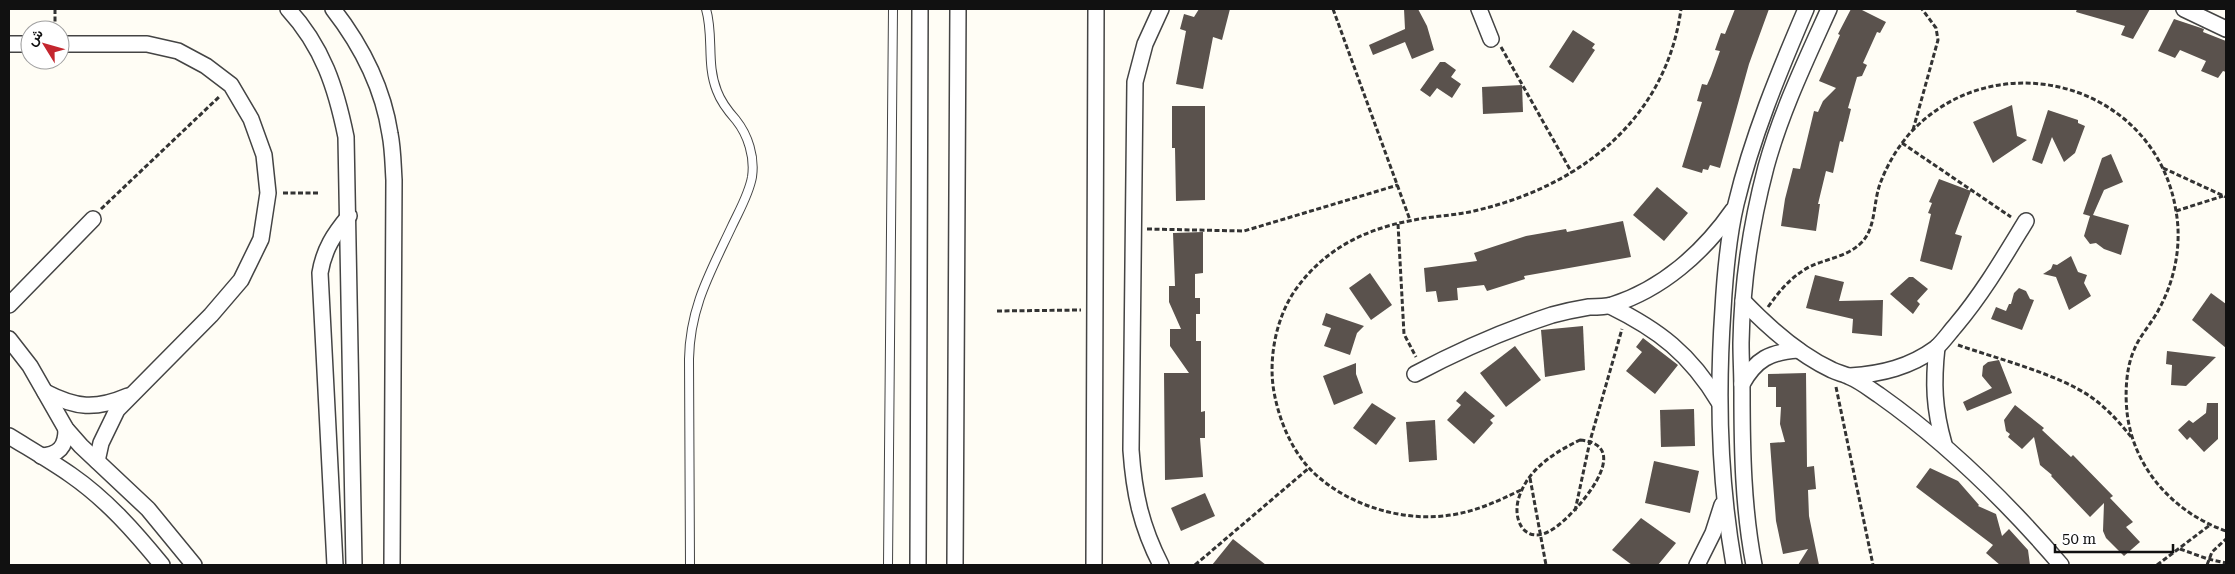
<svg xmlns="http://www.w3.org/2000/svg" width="2235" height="574" font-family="'Roboto Serif',Vazirmatn,serif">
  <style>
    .building { fill: #5a524d }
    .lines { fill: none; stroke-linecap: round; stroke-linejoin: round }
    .lane-casing { stroke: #444; stroke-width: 10 }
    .street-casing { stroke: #444; stroke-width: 18 }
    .path { stroke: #333; stroke-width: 3; stroke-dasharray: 5 2.5; stroke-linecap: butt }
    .lane { stroke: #fff; stroke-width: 8 }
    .street { stroke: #fff; stroke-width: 15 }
  </style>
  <rect width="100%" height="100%" fill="#fffdf5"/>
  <g class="building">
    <polygon points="1199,9 1230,9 1222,40 1213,37 1203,89 1176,84 1186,31 1180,29 1184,14 1194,17"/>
    <polygon points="1404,9 1418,9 1427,26 1434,50 1412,59 1405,42 1373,55 1369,45 1405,29"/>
    <polygon points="1735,9 1769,9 1749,64 1720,168 1710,165 1708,170 1703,169 1702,173 1682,167 1702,102 1697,101 1702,84 1707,85 1711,76 1720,51 1715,50 1721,33 1725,34"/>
    <polygon points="1851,9 1860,9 1886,22 1880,33 1877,32 1863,63 1867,65 1862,76 1857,77 1848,108 1851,109 1843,142 1840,141 1833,173 1826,171 1818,204 1820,204 1816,231 1781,226 1785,199 1793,168 1800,169 1814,111 1818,112 1823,101 1836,88 1819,81 1840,35 1838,34"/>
    <polygon points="2077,9 2150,9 2133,39 2121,35 2125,26 2076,12"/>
    <polygon points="2174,19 2204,29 2203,32 2226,41 2226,72 2223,71 2218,78 2201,71 2206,61 2180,50 2175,58 2158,51"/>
    <polygon points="1573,30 1595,44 1592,48 1595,50 1573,83 1549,67"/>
    <polygon points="1440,62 1445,62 1456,70 1451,77 1461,84 1452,98 1437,88 1430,97 1420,90"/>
    <polygon points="1522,85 1523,112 1483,114 1482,87"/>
    <polygon points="2012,105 2017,136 2027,140 1993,163 1973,122"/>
    <polygon points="1172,106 1205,106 1205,200 1176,201 1175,148 1172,148"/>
    <polygon points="2048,110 2078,120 2078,123 2085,126 2075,153 2064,162 2052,137 2042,164 2032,160"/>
    <polygon points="2111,154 2123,182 2104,190 2093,215 2129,225 2121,255 2104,249 2096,243 2090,244 2084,236 2090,216 2083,214 2102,158"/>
    <polygon points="1939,179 1971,191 1955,234 1962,236 1952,270 1920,261 1931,214 1928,213 1932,203 1929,202"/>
    <polygon points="1657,187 1688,213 1664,241 1633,215"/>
    <polygon points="1623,221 1631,257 1524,276 1525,279 1487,291 1484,285 1457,288 1458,300 1438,302 1436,291 1426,292 1424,268 1477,261 1474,253 1526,236 1566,229 1567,232"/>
    <polygon points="1203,232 1203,273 1195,274 1195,298 1200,298 1200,314 1196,314 1196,341 1201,341 1201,412 1205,411 1205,438 1200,438 1203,477 1165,480 1164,373 1189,373 1170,346 1170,329 1181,329 1169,302 1169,286 1175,286 1173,233"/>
    <polygon points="2071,256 2078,272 2087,275 2084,283 2091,296 2069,310 2056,277 2043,274 2051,269 2053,264 2057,265"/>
    <polygon points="1370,273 1392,305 1371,320 1349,288"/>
    <polygon points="1815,275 1844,282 1839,301 1883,300 1882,336 1852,333 1853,319 1806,308"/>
    <polygon points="1909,277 1913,277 1928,289 1917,301 1920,304 1913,314 1890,294"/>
    <polygon points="2019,288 2026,291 2030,299 2034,300 2022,330 1991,319 1996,307 2006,311 2009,304 2011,304 2014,293"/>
    <polygon points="2211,293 2226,304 2226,348 2192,320"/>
    <polygon points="1326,313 1364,326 1357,333 1350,355 1324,346 1331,328 1322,325"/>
    <polygon points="1583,326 1585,370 1545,377 1541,330"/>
    <polygon points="1643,338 1678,365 1655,394 1626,371 1642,352 1636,347"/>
    <polygon points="1515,346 1541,380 1506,407 1480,373"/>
    <polygon points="2167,351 2216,357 2186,386 2171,385 2172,365 2166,364"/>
    <polygon points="1999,360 2012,393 1967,411 1963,402 1992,388 1982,376 1983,366 1988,362"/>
    <polygon points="1356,363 1356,374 1363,393 1334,405 1323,376"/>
    <polygon points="1806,373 1807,467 1814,466 1816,489 1808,490 1809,516 1819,565 1798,565 1808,549 1783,554 1776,521 1772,470 1770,443 1785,442 1780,424 1781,407 1776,407 1776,387 1768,387 1768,374"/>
    <polygon points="1465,391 1495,416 1490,420 1493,423 1474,444 1447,420 1461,405 1456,401"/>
    <polygon points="1372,403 1396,418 1376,445 1353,428"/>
    <polygon points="2207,403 2218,403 2218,439 2204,452 2190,437 2187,440 2178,430 2189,420 2193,423 2206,413"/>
    <polygon points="2015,405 2044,428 2042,430 2071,457 2073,455 2113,496 2110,498 2133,522 2126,527 2140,542 2124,556 2106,538 2103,531 2104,503 2090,517 2051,476 2052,475 2040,465 2034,437 2022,449 2008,437 2010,434 2006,431 2004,420"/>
    <polygon points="1694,409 1695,446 1661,447 1660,410"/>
    <polygon points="1435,420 1437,460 1409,462 1406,422"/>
    <polygon points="1654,461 1699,471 1690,513 1645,503"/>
    <polygon points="1930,468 1958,481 1979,505 1978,506 1996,514 2002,536 2009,529 2028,550 2030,565 2000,565 1986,553 1993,545 1916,487"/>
    <polygon points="1205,493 1215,516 1181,531 1171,508"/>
    <polygon points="1641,518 1676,543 1658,565 1632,565 1612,550"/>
    <polygon points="1233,539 1266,565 1212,565"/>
  </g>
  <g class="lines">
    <defs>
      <g id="lane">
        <path d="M690 565 689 359C690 307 710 273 732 226 739 211 749 194 752 177 755 157 748 135 736 120 728 111 721 102 717 91 706 64 714 36 706 9"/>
        <polyline points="888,565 893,9"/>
      </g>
      <g id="street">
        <path d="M288 9C323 47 336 88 346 137L354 565"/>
        <path d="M333 9C361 45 383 88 390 134 393 149 393 165 394 180L392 565"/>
        <polyline points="1479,9 1491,39"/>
        <polyline points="2184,9 2226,29"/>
        <polyline points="9,44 30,44"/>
        <polyline points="60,44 147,44 178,51 206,66 231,85 251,119 264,155 268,193 261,239 241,280 211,315 117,410 101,443 97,461"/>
        <path d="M1743 301C1769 328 1798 354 1832 370 1838 373 1845 374 1850 377 1860 381 1870 389 1879 395 1947 443 2007 502 2061 565"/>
        <polyline points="9,305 93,219"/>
        <path d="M1610 306C1659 330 1690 354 1719 402"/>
        <polyline points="9,339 30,366 66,429 81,446 148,509 194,565"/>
        <path d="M1937 347C1933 383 1934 409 1944 444"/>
        <path d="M1415 374C1460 350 1503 331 1552 315 1563 312 1577 309 1589 307 1596 307 1605 307 1612 305 1662 289 1703 253 1733 210"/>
        <path d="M1850 376C1882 374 1910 367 1936 348 1943 342 1949 333 1956 325 1983 293 2004 257 2026 221"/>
        <path d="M1742 384C1756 359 1770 352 1798 350"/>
        <path d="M45 392C76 408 95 410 128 396"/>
        <path d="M9 436C30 449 51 461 71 475 107 500 135 532 162 565"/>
        <path d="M41 456C59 455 66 447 66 429"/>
        <path d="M335 565 320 273C324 249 334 234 349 216"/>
        <polyline points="918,565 920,9"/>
        <polyline points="955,565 958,9"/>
        <polyline points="1094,565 1096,9"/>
        <path d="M1161 565C1141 526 1134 493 1131 450L1135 82 1145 44 1161 9"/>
        <polyline points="1697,565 1713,533 1722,505"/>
        <path d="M1734 565C1719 480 1717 395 1723 309 1725 274 1728 238 1736 204 1752 137 1779 72 1806 9"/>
        <path d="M1754 565C1743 508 1742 450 1742 392 1742 375 1741 359 1741 343 1742 284 1751 224 1766 167 1781 112 1806 60 1829 9"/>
      </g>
    </defs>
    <use href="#lane" class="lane-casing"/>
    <use href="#street" class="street-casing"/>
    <g class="path">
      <polyline points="55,9 55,30"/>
      <polyline points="1333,9 1410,220"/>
      <polyline points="1501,47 1572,173"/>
      <polyline points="1913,130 1938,40 1936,28 1922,9"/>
      <polyline points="1902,143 2011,217"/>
      <polyline points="2163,168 2226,197"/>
      <polyline points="283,193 320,193"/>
      <polyline points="101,209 220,96"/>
      <polyline points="2176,211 2223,196"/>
      <polyline points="1398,224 1404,334 1416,357"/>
      <polyline points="1147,229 1244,231 1398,185"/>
      <path d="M1768 307C1780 290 1791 277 1809 267 1825 259 1847 257 1861 243 1876 229 1873 203 1880 184 1887 165 1898 146 1912 131 1999 40 2156 85 2176 211 2182 244 2175 280 2159 309 2152 323 2140 335 2134 350 2126 368 2125 393 2127 412 2133 468 2174 513 2226 531"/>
      <polyline points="997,311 1081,310"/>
      <path d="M1958 345C1998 359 2058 374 2091 397 2107 408 2120 423 2132 438"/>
      <polyline points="1836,387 1873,565"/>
      <path d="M1580 440C1638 445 1574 516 1553 529 1525 548 1509 518 1521 492 1531 467 1557 451 1580 440Z"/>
      <polyline points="1530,478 1546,565"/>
      <path d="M1521 490C1498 501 1477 511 1451 515 1402 523 1343 504 1309 468 1290 447 1279 419 1274 392 1268 359 1276 317 1296 289 1324 250 1363 230 1409 221 1431 216 1452 216 1474 211 1579 187 1666 120 1681 9"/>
      <polyline points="1575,511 1590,441 1622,329"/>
      <polyline points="2180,549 2208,559 2226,563"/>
      <polyline points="1195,565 1309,468"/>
      <polyline points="2157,565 2210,525"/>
      <polyline points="2207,565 2212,552 2226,539"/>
    </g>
    <use href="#lane" class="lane"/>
    <use href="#street" class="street"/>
  </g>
  <rect width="2235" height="574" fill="none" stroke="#111111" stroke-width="20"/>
  <g transform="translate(45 45) rotate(307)"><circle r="24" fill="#ffffff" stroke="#a0a0a0"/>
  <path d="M0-4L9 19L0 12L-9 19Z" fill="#c4262e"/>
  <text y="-8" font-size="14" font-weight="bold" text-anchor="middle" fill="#111111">ش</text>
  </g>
  <path d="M2055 544v8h118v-8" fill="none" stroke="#111111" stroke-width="2.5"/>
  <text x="2062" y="544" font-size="15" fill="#111111" stroke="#ffffff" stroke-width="4" paint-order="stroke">50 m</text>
</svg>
